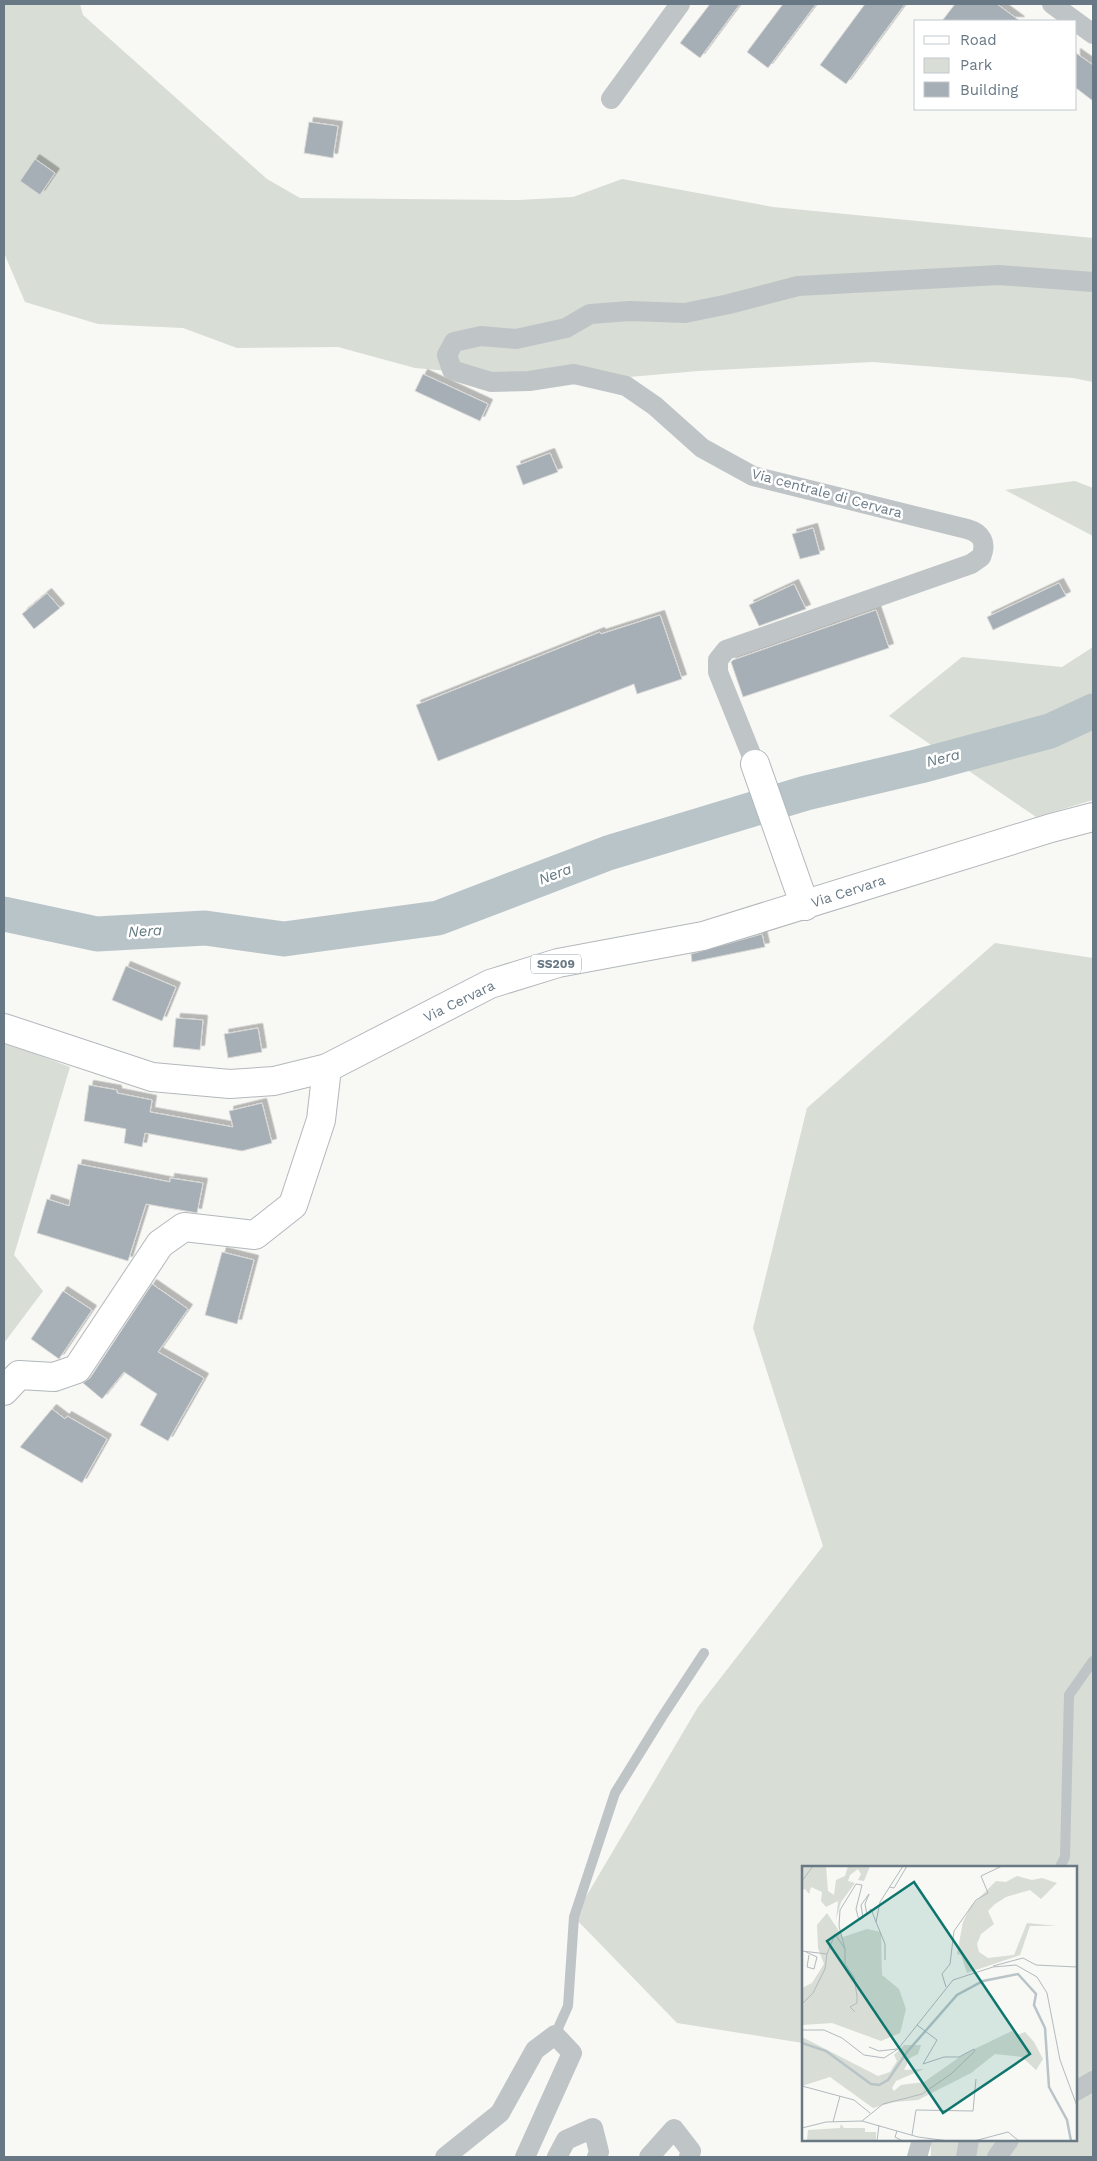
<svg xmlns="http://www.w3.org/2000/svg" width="1097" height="2161" font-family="'Work Sans',sans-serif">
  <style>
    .green { fill: #d8ddd5 }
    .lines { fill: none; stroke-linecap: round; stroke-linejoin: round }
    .river { stroke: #b9c4c8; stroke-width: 35 }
    .building { fill: #a6afb5; stroke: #dadad8; filter: url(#shadow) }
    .secondary-casing { stroke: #b2b8bc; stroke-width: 30 }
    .primary-casing { stroke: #b3b8bc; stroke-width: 30 }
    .lane { stroke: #bfc4c7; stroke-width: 10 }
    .street { stroke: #bfc4c7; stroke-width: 20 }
    .secondary { stroke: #fff; stroke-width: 28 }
    .primary { stroke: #fff; stroke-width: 28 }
    .labels { text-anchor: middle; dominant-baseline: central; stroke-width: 5; stroke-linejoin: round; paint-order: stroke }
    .shield { fill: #fff; stroke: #95a1aa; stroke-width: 1 }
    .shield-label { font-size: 12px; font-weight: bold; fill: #687985 }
    .street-label { font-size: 14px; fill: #687985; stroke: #fff }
    .water-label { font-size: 15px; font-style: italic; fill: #647980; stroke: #fff }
    .inset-river { fill: none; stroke: #b9c4c8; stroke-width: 2.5 }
    .inset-road { fill: none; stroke: #b1babe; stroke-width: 1 }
    .view { fill: #0f766e; fill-opacity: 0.15; stroke: #0f766e; stroke-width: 2.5 }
    .inset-edge { fill: none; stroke: #687985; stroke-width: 2.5 }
  </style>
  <defs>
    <filter id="shadow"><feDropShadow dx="4.5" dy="-4.5" stdDeviation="0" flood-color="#0004"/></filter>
  </defs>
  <rect width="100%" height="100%" fill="#f8f8f5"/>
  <g class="green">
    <polygon points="4,4 80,4 83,15 267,179 300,198 519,200 573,197 622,179 773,207 1093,238 1093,382 1073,378 873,362 698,371 572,382 415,368 338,347 237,348 183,328 98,324 25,302 4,253"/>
    <polygon points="1075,481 1093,488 1093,536 1005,490"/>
    <polygon points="1093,647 1093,800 1036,817 889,716 962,657 1062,667"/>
    <polygon points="995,943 1093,958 1093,2157 931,2157 931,2140 1076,2140 1076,1867 803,1867 803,2043 677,2023 574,1917 698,1707 823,1546 753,1328 807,1108"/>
    <polygon points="4,1042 70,1067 14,1255 43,1291 4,1343"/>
  </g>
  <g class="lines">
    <polyline class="river" points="4,914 97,934 205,928 284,939 438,918 608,853 806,793 920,766 1050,731 1093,711"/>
  </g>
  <g class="building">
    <polygon points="710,4 740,4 700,58 680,43"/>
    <polygon points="783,4 816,4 768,68 747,52"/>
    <polygon points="865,4 905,4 846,84 820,65"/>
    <polygon points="955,4 997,4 1020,21 942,21"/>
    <polygon points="1076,53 1093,65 1093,101 1076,88"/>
    <polygon points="309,122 338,126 333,158 304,153"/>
    <polygon points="35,159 55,173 40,195 20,181"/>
    <polygon points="423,374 488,404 480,421 415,391"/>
    <polygon points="550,453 558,472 523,485 516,466"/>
    <polygon points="813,528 820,554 800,559 792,534"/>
    <polygon points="1059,583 1066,596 993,630 987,617"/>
    <polygon points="794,584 806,609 759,626 749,605"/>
    <polygon points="47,593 60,608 34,629 22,614"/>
    <polygon points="876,610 889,648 743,697 731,662 733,660"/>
    <polygon points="660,615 682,679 637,694 634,684 438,761 416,705 600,632 601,634"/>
    <polygon points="762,934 765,947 692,962 691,954"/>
    <polygon points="126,966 176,987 162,1021 112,1000"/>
    <polygon points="176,1018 203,1020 200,1050 173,1047"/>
    <polygon points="258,1028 262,1052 228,1058 224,1034"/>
    <polygon points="89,1085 117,1090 117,1093 152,1100 150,1112 233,1127 229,1111 262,1103 272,1143 242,1151 145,1133 142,1147 124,1143 126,1129 84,1121"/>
    <polygon points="78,1164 170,1182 170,1178 203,1183 197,1213 146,1204 128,1261 37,1233 47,1199 69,1206"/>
    <polygon points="222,1252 254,1260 237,1324 205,1315"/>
    <polygon points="152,1284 188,1309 158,1352 204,1378 168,1441 140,1425 157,1394 124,1372 102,1399 83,1383 90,1378"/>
    <polygon points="63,1291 92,1310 59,1359 31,1339"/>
    <polygon points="52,1409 65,1419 67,1416 107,1439 82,1483 20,1447"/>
  </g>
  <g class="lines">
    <defs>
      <g id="secondary">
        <polyline points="755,764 805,906"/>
        <polyline points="4,1391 19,1375 54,1377 77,1369 160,1244 184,1227 255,1235 293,1205 321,1120 327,1068"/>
      </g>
      <polyline id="primary" points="4,1028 152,1077 230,1084 274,1081 327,1068 490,984 558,963 703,936 1051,828 1093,817"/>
    </defs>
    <use href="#secondary" class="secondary-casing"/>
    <use href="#primary" class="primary-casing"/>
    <g class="lane">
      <polyline points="1060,1867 1065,1857 1069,1695 1093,1661"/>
      <polyline points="555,2035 568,2006 574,1917 615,1793 662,1717 704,1653"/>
    </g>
    <g class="street">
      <polyline points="1052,4 1093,34"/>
      <polyline points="611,99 680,4"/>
      <path d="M755 764 718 672V660L726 650 971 564 981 557C987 543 982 533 967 529L753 476 702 448 655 406 626 386 574 374 529 381 491 382 452 370 447 355 454 342 481 336 516 339 566 328 590 314 630 311 685 313 729 304 798 286 999 275 1093 282"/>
      <polyline points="1076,2091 1093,2081"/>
      <polyline points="445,2157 500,2113 535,2050 555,2035 572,2053 525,2157"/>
      <polyline points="557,2157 566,2140 593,2128 599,2152 597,2157"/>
      <polyline points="649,2157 674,2129 691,2151 689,2157"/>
      <polyline points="917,2157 922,2140"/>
      <polyline points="966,2157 969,2140"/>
      <polyline points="997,2157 1009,2140"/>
    </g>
    <use href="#secondary" class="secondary"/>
    <use href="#primary" class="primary"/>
  </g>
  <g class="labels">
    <rect class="shield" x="531" y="954.5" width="50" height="19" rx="4"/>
    <g class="shield-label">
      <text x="556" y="964">SS209</text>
    </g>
    <g class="street-label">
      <text transform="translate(827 493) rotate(15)">Via centrale di Cervara</text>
      <text transform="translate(848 891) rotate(-18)">Via Cervara</text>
      <text transform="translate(459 1001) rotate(-26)">Via Cervara</text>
    </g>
    <g class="water-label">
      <text transform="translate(943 758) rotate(-14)">Nera</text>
      <text transform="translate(555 874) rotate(-21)">Nera</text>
      <text transform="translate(145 931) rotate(-3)">Nera</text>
    </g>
  </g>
  <g transform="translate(802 1866)">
    <rect width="275" height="275" fill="#f8f8f5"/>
    <path d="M0 0H24L26 25 32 29 34 14 43 10 46 0H68L62 15 56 14 59 8 56 3 48 9 46 15 53 17 39 36 34 54 36 35 24 41 19 35 20 26 9 21 7 28 3 23 0 24ZM215 10 230 14 240 12 255 17 239 33 228 24 204 31 193 38 186 45 192 58 179 68 175 78 177 86 186 92 212 89 225 57 255 60H228L218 89 165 107 159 89 155 88 161 56 169 40 194 15 204 16ZM25 47 41 71 65 63 79 66 80 109 97 123 104 143 98 167 79 175 30 157 0 159V122L10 117 22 98 16 82 15 59ZM210 165 215 169 223 166 232 176 241 193 234 204 220 191 193 188 169 207 116 234 92 236 71 242 28 211 0 220V171L76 210 88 206 95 195 92 189 102 179H119L116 188 108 192 102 204 122 203 94 215 90 222 92 225 99 219 122 216 162 188ZM39 258 42 262H63V266H74V275L5 274 6 264 38 262Z" fill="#d8ddd5"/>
    <path class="inset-river" d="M0 177 24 185 69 218 77 219 86 214 105 186 155 129 181 115 216 108 234 128 232 139 243 162 247 221 265 254 269 275"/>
    <path class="inset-road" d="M0 15 11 0M87 21 92 22 105 0M74 56 83 78V94M43 83V98L52 111 55 130V137L48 141 53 146M0 85 25 88 33 68 43 83 37 60 38 44 54 18 60 19 54 43 57 54 61 52 59 39 67 28 63 38 65 49 69 43 74 56 78 36 101 0M4 86 15 91 12 103 5 101 7 89M191 100 221 92 234 99 275 101M144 121 140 108 148 98 152 65 174 34 186 27 179 10 200 0M0 138 11 127 23 103 25 88M0 164H22L40 172 62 189 82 192 96 183 151 114 191 101 214 99 235 111 245 127 258 194 275 240M67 181 77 185 95 183M0 220 52 234 68 247M60 255 81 238 120 228 149 208 173 185 172 183 157 191H142L121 198 135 174 115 159M31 256 38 230M0 262 24 256 60 255 116 271 147 275M95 265 93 271 101 275M110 269 114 244 171 245 174 213M75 275 77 259M172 275 206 266 217 275"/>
    <path class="view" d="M112 16 228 188 141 247 25 75Z"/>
    <rect width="275" height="275" class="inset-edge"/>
  </g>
  <rect width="1097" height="2161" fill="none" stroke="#687985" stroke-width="10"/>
  <rect x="914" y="20" width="162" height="90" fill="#ffffff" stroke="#c3c9ce"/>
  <rect x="924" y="36" width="25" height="8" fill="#ffffff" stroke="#c3c9ce"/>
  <text x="960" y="45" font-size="15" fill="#687985">Road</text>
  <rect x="924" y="58" width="25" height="15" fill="#d8ddd5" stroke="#c3c9ce"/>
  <text x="960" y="70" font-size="15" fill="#687985">Park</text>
  <rect x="924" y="82" width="25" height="15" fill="#a6afb5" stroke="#c3c9ce"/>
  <text x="960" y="95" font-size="15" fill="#687985">Building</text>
</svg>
